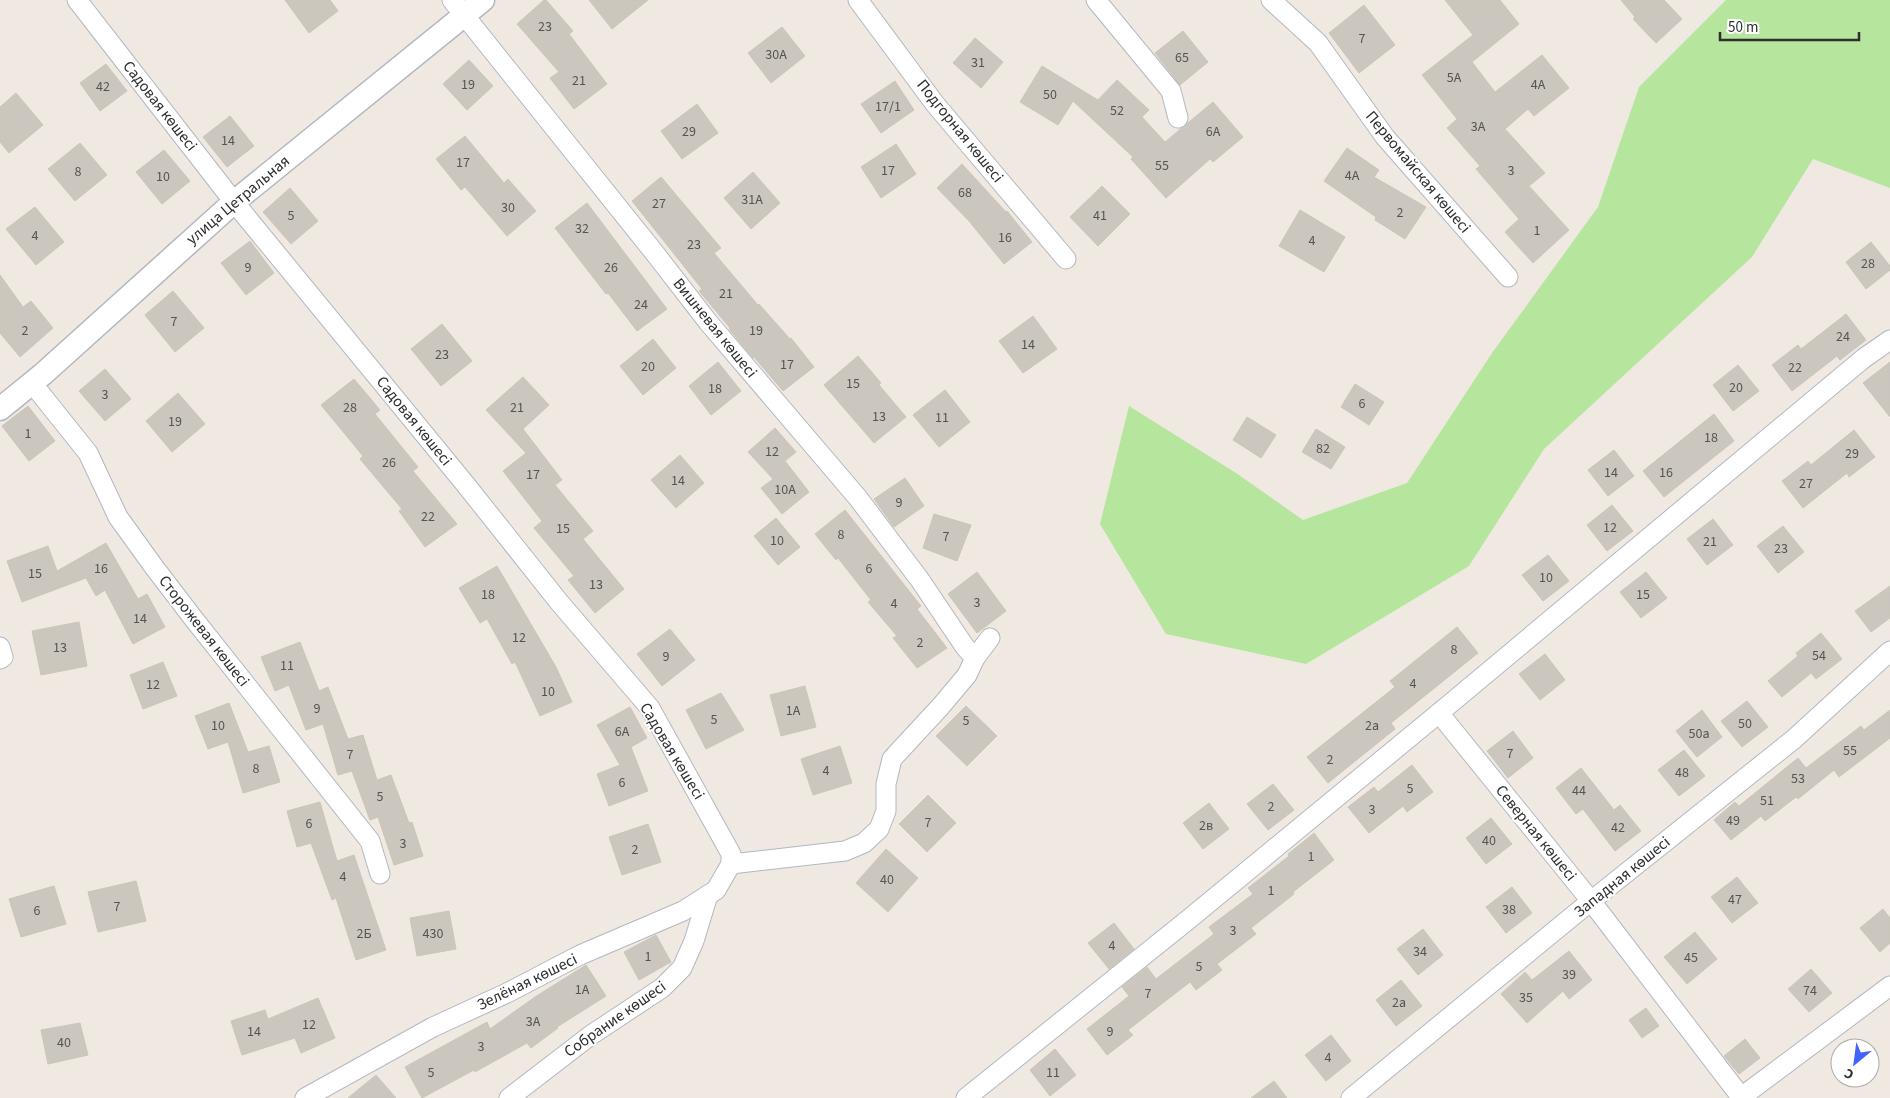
<svg xmlns="http://www.w3.org/2000/svg" width="1890" height="1098" font-family="'Source Sans 3',sans-serif">
  <style>
    .green { fill: #b6e59e }
    .building { fill: #cbc7bf; stroke: #cbc5ba }
    .lines { fill: none; stroke-linecap: round; stroke-linejoin: round }
    .minor-casing { stroke: #b4b7c1; stroke-width: 21 }
    .tertiary-casing { stroke: #b4b7c1; stroke-width: 25 }
    .minor { stroke: #fff; stroke-width: 19 }
    .tertiary { stroke: #fff; stroke-width: 22 }
    .labels { text-anchor: middle; dominant-baseline: central; stroke-width: 4; stroke-linejoin: round; paint-order: stroke }
    .number-label { font-size: 14px; fill: #555452 }
    .street-label { font-size: 16px; fill: #2e2e2e; stroke: #fff }
  </style>
  <rect width="100%" height="100%" fill="#efe9e1"/>
  <polygon class="green" points="1726,0 1890,0 1890,188 1813,159 1752,257 1544,449 1469,566 1306,664 1166,634 1100,524 1129,406 1236,473 1303,520 1407,483 1492,353 1598,207 1639,87"/>
  <g class="building">
    <polygon points="285,0 330,0 338,11 309,33"/>
    <polygon points="544,0 546,0 573,31 569,34 607,84 574,109 550,78 559,72 517,24"/>
    <polygon points="589,0 648,0 612,29"/>
    <polygon points="1445,0 1500,0 1519,24 1472,62 1495,92 1542,55 1569,88 1534,116 1528,109 1505,129 1545,173 1529,186 1569,230 1533,263 1505,232 1519,219 1476,169 1480,166 1447,128 1457,119 1422,75 1473,35"/>
    <polygon points="1621,0 1664,0 1682,19 1656,43 1633,19 1635,17"/>
    <polygon points="1364,5 1395,45 1359,73 1329,33"/>
    <polygon points="782,27 805,56 771,83 748,53"/>
    <polygon points="1183,31 1208,62 1180,85 1155,53"/>
    <polygon points="975,38 1003,62 981,88 953,63"/>
    <polygon points="469,60 493,86 467,110 443,84"/>
    <polygon points="106,64 127,91 100,111 80,83"/>
    <polygon points="1042,66 1098,100 1117,80 1149,110 1142,117 1165,142 1213,102 1243,137 1213,162 1210,159 1166,198 1131,159 1133,157 1073,101 1058,125 1020,102"/>
    <polygon points="895,81 914,110 881,133 861,104"/>
    <polygon points="16,93 43,125 9,153 0,142 0,107"/>
    <polygon points="697,104 718,133 682,159 661,131"/>
    <polygon points="230,116 254,146 227,167 203,137"/>
    <polygon points="465,136 504,183 508,179 536,211 507,236 465,187 461,190 436,159"/>
    <polygon points="80,143 107,175 75,201 48,169"/>
    <polygon points="896,144 916,174 881,198 861,167"/>
    <polygon points="1347,148 1379,170 1374,177 1426,207 1405,239 1375,220 1376,217 1324,181"/>
    <polygon points="164,150 190,181 162,204 136,172"/>
    <polygon points="962,164 1006,212 1007,211 1032,242 1004,264 969,221 937,188"/>
    <polygon points="753,172 780,203 751,229 724,198"/>
    <polygon points="661,177 721,248 714,253 758,305 759,304 790,339 791,338 814,367 783,391 754,357 753,358 729,329 730,328 699,291 702,289 632,201"/>
    <polygon points="1102,186 1130,214 1098,246 1070,217"/>
    <polygon points="290,188 318,221 291,244 263,212"/>
    <polygon points="587,203 667,309 637,331 608,293 606,294 555,228"/>
    <polygon points="35,207 64,242 36,265 6,229"/>
    <polygon points="1300,210 1345,237 1324,272 1279,246"/>
    <polygon points="250,241 274,273 246,295 221,263"/>
    <polygon points="1871,242 1890,266 1890,270 1866,289 1846,262"/>
    <polygon points="0,275 23,307 31,301 53,328 20,357 0,333"/>
    <polygon points="173,291 204,328 175,352 145,315"/>
    <polygon points="1846,314 1866,340 1840,360 1837,356 1792,391 1772,365 1798,345 1801,349"/>
    <polygon points="1033,316 1057,349 1023,373 999,341"/>
    <polygon points="442,324 472,361 441,386 411,349"/>
    <polygon points="653,339 676,368 643,395 620,366"/>
    <polygon points="858,356 881,383 879,385 906,417 874,443 824,385"/>
    <polygon points="718,362 741,391 711,415 689,386"/>
    <polygon points="1890,362 1890,417 1863,383"/>
    <polygon points="1738,365 1759,391 1733,411 1713,385"/>
    <polygon points="105,369 131,399 105,421 79,391"/>
    <polygon points="523,377 549,405 523,429 562,480 555,485 593,531 583,539 624,589 595,613 568,580 574,576 534,528 542,521 503,471 526,453 486,410"/>
    <polygon points="354,379 380,410 375,414 418,467 413,471 457,524 425,547 399,511 402,509 360,459 363,456 321,405"/>
    <polygon points="1355,384 1384,402 1369,425 1341,407"/>
    <polygon points="945,390 970,422 939,447 913,415"/>
    <polygon points="178,393 205,424 172,452 146,421"/>
    <polygon points="28,406 55,441 29,461 2,426"/>
    <polygon points="1714,414 1734,441 1664,497 1643,471"/>
    <polygon points="1247,417 1276,435 1261,458 1233,440"/>
    <polygon points="775,428 796,452 785,461 809,492 782,514 761,488 773,479 748,452"/>
    <polygon points="1316,429 1345,447 1331,469 1302,452"/>
    <polygon points="1854,430 1875,457 1849,477 1847,473 1803,508 1782,481 1808,461 1811,465"/>
    <polygon points="1614,450 1634,476 1608,496 1588,470"/>
    <polygon points="680,455 704,483 676,508 651,480"/>
    <polygon points="905,478 924,506 894,527 874,499"/>
    <polygon points="1612,505 1633,531 1607,551 1587,525"/>
    <polygon points="845,510 921,606 917,609 947,648 917,668 893,638 897,636 868,602 871,600 838,558 836,560 815,534"/>
    <polygon points="934,514 971,525 957,561 923,548"/>
    <polygon points="776,518 800,547 778,565 754,536"/>
    <polygon points="1713,519 1733,545 1707,565 1687,539"/>
    <polygon points="1783,526 1804,552 1778,573 1757,546"/>
    <polygon points="106,543 138,599 147,594 165,627 133,644 105,590 96,596 86,578 22,602 7,561 48,546 57,571"/>
    <polygon points="1548,555 1569,581 1543,601 1522,575"/>
    <polygon points="497,566 556,667 572,702 540,716 515,662 512,664 487,619 480,623 459,588"/>
    <polygon points="977,572 1006,611 977,633 948,594"/>
    <polygon points="1646,572 1667,598 1641,618 1620,592"/>
    <polygon points="1890,586 1890,618 1871,632 1855,611"/>
    <polygon points="79,622 87,666 41,675 32,631"/>
    <polygon points="1457,627 1478,653 1391,723 1395,729 1328,783 1307,757 1395,687 1390,681"/>
    <polygon points="670,629 695,660 662,686 637,654"/>
    <polygon points="1821,633 1842,659 1816,679 1811,673 1782,697 1768,681 1798,656 1796,653"/>
    <polygon points="300,642 319,691 328,687 348,739 363,735 377,780 391,775 409,823 412,822 423,856 394,865 378,817 370,820 352,771 338,775 323,724 306,730 289,685 275,691 261,657"/>
    <polygon points="1545,654 1565,680 1540,700 1519,674"/>
    <polygon points="163,662 177,696 143,709 130,675"/>
    <polygon points="805,686 816,727 781,736 770,695"/>
    <polygon points="721,693 744,730 706,749 686,710"/>
    <polygon points="1747,701 1768,727 1742,747 1721,721"/>
    <polygon points="229,703 248,752 269,746 280,782 243,793 228,742 208,749 195,716"/>
    <polygon points="966,706 997,736 967,766 936,736"/>
    <polygon points="630,707 647,738 631,747 648,791 609,806 597,774 620,765 597,725"/>
    <polygon points="1702,710 1722,737 1697,757 1676,731"/>
    <polygon points="1890,710 1890,738 1839,777 1834,770 1798,799 1796,797 1765,821 1761,816 1731,840 1714,820 1735,802 1739,806 1798,758 1806,768 1861,726 1864,730"/>
    <polygon points="1513,731 1533,758 1508,778 1487,751"/>
    <polygon points="840,746 852,783 813,795 801,759"/>
    <polygon points="1684,750 1705,776 1679,796 1658,770"/>
    <polygon points="1412,765 1433,792 1407,812 1403,806 1369,833 1348,807 1374,787 1378,792"/>
    <polygon points="1581,768 1614,810 1620,805 1641,831 1615,851 1583,809 1576,814 1556,788"/>
    <polygon points="1273,784 1294,810 1268,830 1247,804"/>
    <polygon points="928,795 956,823 927,852 899,824"/>
    <polygon points="320,802 337,861 354,855 386,950 356,960 336,898 332,900 311,843 297,847 287,811"/>
    <polygon points="1209,803 1229,829 1203,849 1183,823"/>
    <polygon points="1491,818 1512,844 1486,864 1466,838"/>
    <polygon points="648,824 661,862 622,875 609,837"/>
    <polygon points="1314,833 1334,860 1293,892 1294,894 1251,928 1256,934 1217,964 1222,970 1196,990 1190,982 1128,1030 1133,1035 1107,1055 1087,1029 1129,996 1122,987 1147,967 1156,979 1214,934 1209,927 1253,894 1248,888 1289,856 1288,854"/>
    <polygon points="886,849 918,878 888,912 856,883"/>
    <polygon points="1737,877 1758,903 1732,923 1711,897"/>
    <polygon points="136,881 146,921 98,932 88,892"/>
    <polygon points="54,886 66,924 21,937 9,899"/>
    <polygon points="1512,887 1532,913 1506,933 1486,907"/>
    <polygon points="1883,909 1890,918 1890,943 1880,952 1860,928"/>
    <polygon points="449,911 456,949 417,956 410,918"/>
    <polygon points="1114,923 1134,949 1109,969 1088,943"/>
    <polygon points="1423,929 1443,955 1418,975 1397,949"/>
    <polygon points="1695,932 1717,959 1687,984 1664,957"/>
    <polygon points="656,935 671,962 639,980 624,952"/>
    <polygon points="1569,951 1592,980 1569,999 1563,991 1527,1023 1501,994 1525,972 1532,980"/>
    <polygon points="586,965 606,996 557,1027 558,1028 531,1048 527,1043 475,1072 474,1070 422,1098 405,1067 487,1022 490,1029 535,997"/>
    <polygon points="1811,969 1832,993 1809,1012 1788,989"/>
    <polygon points="1401,980 1422,1006 1396,1026 1376,1000"/>
    <polygon points="318,998 335,1038 301,1053 295,1038 242,1055 231,1021 265,1010 268,1019"/>
    <polygon points="1646,1008 1659,1026 1642,1038 1629,1020"/>
    <polygon points="80,1023 88,1055 48,1064 41,1030"/>
    <polygon points="1331,1035 1351,1061 1326,1081 1305,1055"/>
    <polygon points="1745,1039 1760,1058 1739,1074 1724,1056"/>
    <polygon points="1055,1049 1076,1075 1050,1096 1030,1070"/>
    <polygon points="376,1075 396,1098 348,1098"/>
    <polygon points="1274,1081 1287,1098 1251,1098"/>
  </g>
  <g class="lines">
    <defs>
      <g id="minor">
        <polyline points="77,0 234,202 466,485 559,602 650,708 731,854 731,864 716,890 683,911 580,955 507,993 433,1027 305,1098"/>
        <polyline points="452,0 657,256 708,322 858,498 920,580 965,647 975,658"/>
        <polyline points="858,0 935,104 1066,259"/>
        <polyline points="1096,0 1171,91 1178,118"/>
        <polyline points="1271,0 1318,43 1385,137 1508,277"/>
        <polyline points="32,383 88,453 118,517 154,567 193,618 370,841 380,874"/>
        <polyline points="0,647 3,657 0,659"/>
        <polyline points="1439,713 1591,901 1741,1097"/>
        <polyline points="731,864 845,851 864,843 879,829 886,811 886,784 892,759 941,706 967,675 975,658 990,638"/>
        <polyline points="509,1098 591,1035 662,988 682,968 694,941 708,895"/>
        <polyline points="966,1098 1189,919 1439,713 1864,358 1890,340"/>
        <polyline points="1351,1098 1591,901 1794,739 1890,651"/>
        <polyline points="1740,1098 1890,986"/>
      </g>
      <polyline id="tertiary" points="0,409 43,374 234,202 483,0"/>
    </defs>
    <use href="#minor" class="minor-casing"/>
    <use href="#tertiary" class="tertiary-casing"/>
    <use href="#minor" class="minor"/>
    <use href="#tertiary" class="tertiary"/>
  </g>
  <g class="labels">
    <g class="number-label">
      <text x="545" y="27">23</text>
      <text x="1362" y="39">7</text>
      <text x="776" y="55">30А</text>
      <text x="1182" y="58">65</text>
      <text x="978" y="63">31</text>
      <text x="1454" y="78">5А</text>
      <text x="579" y="81">21</text>
      <text x="468" y="85">19</text>
      <text x="1538" y="85">4А</text>
      <text x="103" y="87">42</text>
      <text x="1050" y="95">50</text>
      <text x="888" y="107">17/1</text>
      <text x="1117" y="111">52</text>
      <text x="1478" y="127">3А</text>
      <text x="689" y="132">29</text>
      <text x="1213" y="132">6А</text>
      <text x="228" y="141">14</text>
      <text x="463" y="163">17</text>
      <text x="1162" y="166">55</text>
      <text x="888" y="171">17</text>
      <text x="1511" y="171">3</text>
      <text x="78" y="172">8</text>
      <text x="1352" y="176">4А</text>
      <text x="163" y="177">10</text>
      <text x="965" y="193">68</text>
      <text x="752" y="200">31А</text>
      <text x="659" y="204">27</text>
      <text x="508" y="208">30</text>
      <text x="1400" y="213">2</text>
      <text x="291" y="216">5</text>
      <text x="1100" y="216">41</text>
      <text x="582" y="229">32</text>
      <text x="1537" y="231">1</text>
      <text x="35" y="236">4</text>
      <text x="1005" y="238">16</text>
      <text x="1312" y="241">4</text>
      <text x="694" y="245">23</text>
      <text x="1868" y="264">28</text>
      <text x="248" y="268">9</text>
      <text x="611" y="268">26</text>
      <text x="726" y="294">21</text>
      <text x="641" y="305">24</text>
      <text x="174" y="322">7</text>
      <text x="25" y="331">2</text>
      <text x="756" y="331">19</text>
      <text x="1843" y="337">24</text>
      <text x="1028" y="345">14</text>
      <text x="442" y="355">23</text>
      <text x="787" y="365">17</text>
      <text x="648" y="367">20</text>
      <text x="1795" y="368">22</text>
      <text x="853" y="384">15</text>
      <text x="1736" y="388">20</text>
      <text x="715" y="389">18</text>
      <text x="105" y="395">3</text>
      <text x="1362" y="404">6</text>
      <text x="350" y="408">28</text>
      <text x="517" y="408">21</text>
      <text x="879" y="417">13</text>
      <text x="942" y="418">11</text>
      <text x="175" y="422">19</text>
      <text x="28" y="434">1</text>
      <text x="1711" y="438">18</text>
      <text x="1323" y="449">82</text>
      <text x="772" y="452">12</text>
      <text x="1852" y="454">29</text>
      <text x="389" y="463">26</text>
      <text x="1611" y="473">14</text>
      <text x="1666" y="473">16</text>
      <text x="533" y="475">17</text>
      <text x="678" y="481">14</text>
      <text x="1806" y="484">27</text>
      <text x="785" y="490">10А</text>
      <text x="899" y="503">9</text>
      <text x="428" y="517">22</text>
      <text x="1610" y="528">12</text>
      <text x="563" y="529">15</text>
      <text x="841" y="535">8</text>
      <text x="946" y="537">7</text>
      <text x="777" y="541">10</text>
      <text x="1710" y="542">21</text>
      <text x="1781" y="549">23</text>
      <text x="101" y="569">16</text>
      <text x="869" y="569">6</text>
      <text x="35" y="574">15</text>
      <text x="1546" y="578">10</text>
      <text x="596" y="585">13</text>
      <text x="488" y="595">18</text>
      <text x="1643" y="595">15</text>
      <text x="977" y="603">3</text>
      <text x="894" y="604">4</text>
      <text x="140" y="619">14</text>
      <text x="519" y="638">12</text>
      <text x="920" y="643">2</text>
      <text x="60" y="648">13</text>
      <text x="1454" y="650">8</text>
      <text x="1819" y="656">54</text>
      <text x="666" y="657">9</text>
      <text x="287" y="666">11</text>
      <text x="1413" y="684">4</text>
      <text x="153" y="685">12</text>
      <text x="548" y="692">10</text>
      <text x="317" y="709">9</text>
      <text x="793" y="711">1А</text>
      <text x="714" y="720">5</text>
      <text x="966" y="721">5</text>
      <text x="1745" y="724">50</text>
      <text x="218" y="726">10</text>
      <text x="1372" y="726">2а</text>
      <text x="622" y="732">6А</text>
      <text x="1699" y="734">50а</text>
      <text x="1850" y="751">55</text>
      <text x="1510" y="754">7</text>
      <text x="350" y="755">7</text>
      <text x="1330" y="760">2</text>
      <text x="256" y="769">8</text>
      <text x="826" y="771">4</text>
      <text x="1682" y="773">48</text>
      <text x="1798" y="779">53</text>
      <text x="622" y="783">6</text>
      <text x="1410" y="789">5</text>
      <text x="1579" y="791">44</text>
      <text x="380" y="797">5</text>
      <text x="1767" y="801">51</text>
      <text x="1271" y="807">2</text>
      <text x="1372" y="810">3</text>
      <text x="1733" y="821">49</text>
      <text x="928" y="823">7</text>
      <text x="309" y="824">6</text>
      <text x="1206" y="826">2в</text>
      <text x="1618" y="828">42</text>
      <text x="1489" y="841">40</text>
      <text x="403" y="844">3</text>
      <text x="635" y="850">2</text>
      <text x="1311" y="857">1</text>
      <text x="343" y="877">4</text>
      <text x="887" y="880">40</text>
      <text x="1271" y="891">1</text>
      <text x="1735" y="900">47</text>
      <text x="117" y="907">7</text>
      <text x="1509" y="910">38</text>
      <text x="37" y="911">6</text>
      <text x="1233" y="931">3</text>
      <text x="364" y="934">2Б</text>
      <text x="433" y="934">430</text>
      <text x="1112" y="946">4</text>
      <text x="1420" y="952">34</text>
      <text x="648" y="957">1</text>
      <text x="1691" y="958">45</text>
      <text x="1199" y="967">5</text>
      <text x="1569" y="975">39</text>
      <text x="582" y="990">1А</text>
      <text x="1810" y="991">74</text>
      <text x="1148" y="994">7</text>
      <text x="1526" y="998">35</text>
      <text x="1399" y="1003">2а</text>
      <text x="533" y="1022">3А</text>
      <text x="309" y="1025">12</text>
      <text x="254" y="1032">14</text>
      <text x="1110" y="1032">9</text>
      <text x="64" y="1043">40</text>
      <text x="481" y="1047">3</text>
      <text x="1328" y="1058">4</text>
      <text x="431" y="1073">5</text>
      <text x="1053" y="1073">11</text>
    </g>
    <g class="street-label">
      <text transform="translate(160 106) rotate(52)">Садовая көшесі</text>
      <text transform="translate(960 131) rotate(51)">Подгорная көшесі</text>
      <text transform="translate(1418 172) rotate(50)">Первомайская көшесі</text>
      <text transform="translate(238 200) rotate(-40)">улица Цетральная</text>
      <text transform="translate(715 328) rotate(51)">Вишневая көшесі</text>
      <text transform="translate(414 421) rotate(51)">Садовая көшесі</text>
      <text transform="translate(204 631) rotate(52)">Сторожевая көшесі</text>
      <text transform="translate(672 751) rotate(59)">Садовая көшесі</text>
      <text transform="translate(1536 833) rotate(51)">Северная көшесі</text>
      <text transform="translate(1622 877) rotate(-39)">Западная көшесі</text>
      <text transform="translate(527 982) rotate(-26)">Зелёная көшесі</text>
      <text transform="translate(615 1019) rotate(-35)">Собрание көшесі</text>
    </g>
  </g>
  <g transform="translate(1855 1063) rotate(209)"><circle r="24" fill="#ffffff" stroke="#ababab"/>
  <path d="M0-4L9 19L0 12L-9 19Z" fill="#4264fb"/>
  <text y="-8" font-size="14" font-weight="bold" text-anchor="middle" fill="#2e2e2e">С</text>
  </g>
  <path d="M1720 32v8h139v-8" fill="none" stroke="#2e2e2e" stroke-width="2.5"/>
  <text x="1728" y="32" font-size="15" fill="#2e2e2e" stroke="#ffffff" stroke-width="4" paint-order="stroke">50 m</text>
</svg>
